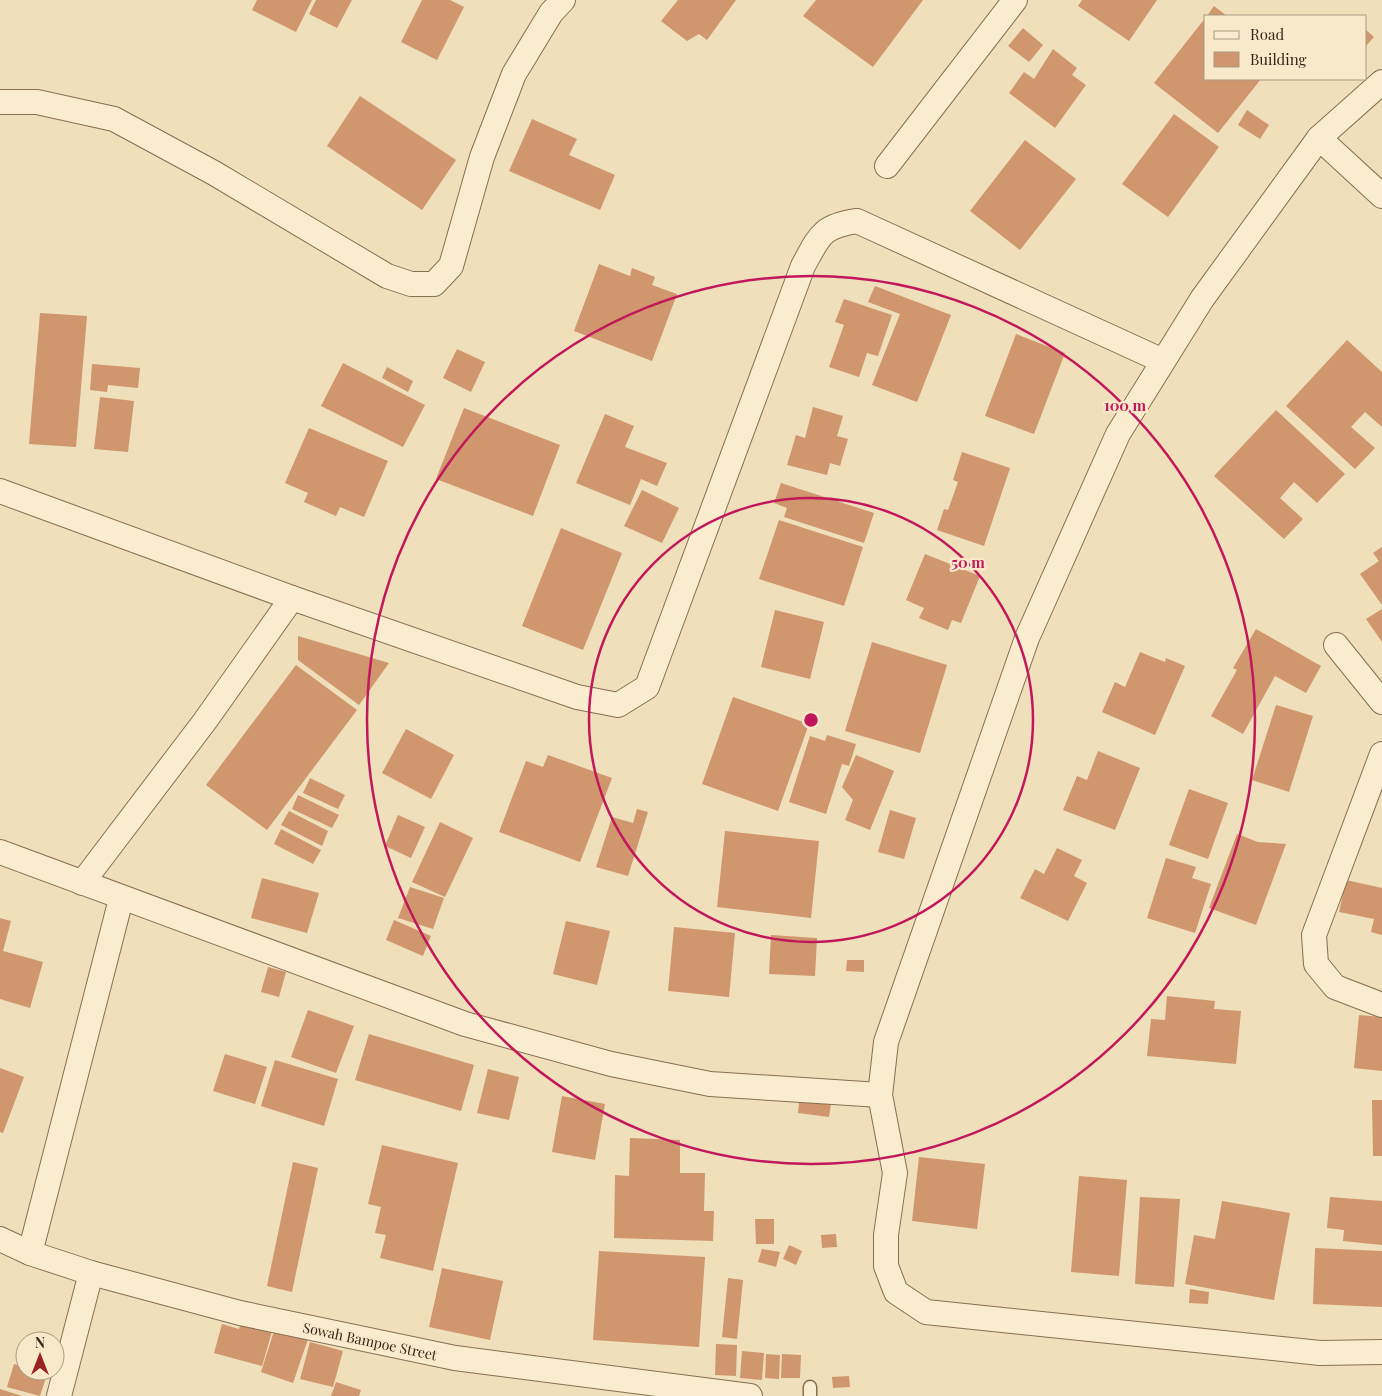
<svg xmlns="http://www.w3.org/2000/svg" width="1382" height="1396" font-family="'Playfair Display',serif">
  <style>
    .building { fill: #d0966e }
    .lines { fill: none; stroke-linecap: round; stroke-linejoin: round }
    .service-casing { stroke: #876f54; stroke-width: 15 }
    .minor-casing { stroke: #876f54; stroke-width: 26 }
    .service { stroke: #faecce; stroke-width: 12 }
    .minor { stroke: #faecce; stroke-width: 24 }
    .ring { fill: none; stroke: #c2185b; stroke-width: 2.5 }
    .labels { text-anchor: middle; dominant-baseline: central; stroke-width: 4.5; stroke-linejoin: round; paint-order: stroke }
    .street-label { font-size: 14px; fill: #35271a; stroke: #f7e9ca }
    .centre { fill: #c2185b; stroke: #f7e9ca; stroke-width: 2.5 }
    .ring-label { font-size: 15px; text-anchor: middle; font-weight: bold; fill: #c2185b; stroke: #f7e9ca; stroke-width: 4.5; stroke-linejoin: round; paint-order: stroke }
  </style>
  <rect width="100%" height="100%" fill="#efdfbb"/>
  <g class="building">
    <polygon points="257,0 312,0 296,32 252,10"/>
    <polygon points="316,0 352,0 337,28 309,14"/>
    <polygon points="422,0 450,0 464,7 437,60 401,42"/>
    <polygon points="678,0 736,0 707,40 699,34 687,41 661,21"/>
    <polygon points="816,0 923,0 873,67 803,16"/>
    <polygon points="1082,0 1157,0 1129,41 1078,6"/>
    <polygon points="1214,6 1227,16 1207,16"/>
    <polygon points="1206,17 1206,79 1261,79 1218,133 1154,83"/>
    <polygon points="1023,28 1043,45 1029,62 1008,46"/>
    <polygon points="1366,30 1374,37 1366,46"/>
    <polygon points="1053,49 1077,68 1072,75 1086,85 1055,128 1009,93 1024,72 1034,79"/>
    <polygon points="360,96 456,160 422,210 327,146"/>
    <polygon points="1247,110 1269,125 1260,139 1238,125"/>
    <polygon points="1174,114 1219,147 1168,217 1122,184"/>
    <polygon points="532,119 577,139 569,155 615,175 600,210 509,171"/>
    <polygon points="1025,140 1076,179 1020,250 970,211"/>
    <polygon points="599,264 630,276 632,268 655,277 652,285 677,294 652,361 574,331"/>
    <polygon points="875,286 951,315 917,402 872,385 900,314 868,302"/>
    <polygon points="844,299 892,315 878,356 867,353 859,377 829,367 844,325 835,322"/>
    <polygon points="40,313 87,316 76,447 29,444"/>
    <polygon points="1016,334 1065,353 1034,434 985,416"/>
    <polygon points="1347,340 1382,372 1382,427 1365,412 1351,427 1375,448 1355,469 1286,406"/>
    <polygon points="457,349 485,362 471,392 443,378"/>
    <polygon points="343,363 425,405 403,447 321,406"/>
    <polygon points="92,364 140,368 138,388 108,385 107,392 90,390"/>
    <polygon points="387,367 413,381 408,392 382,378"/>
    <polygon points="100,397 134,401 128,452 94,449"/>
    <polygon points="813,407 843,416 837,436 848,439 840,466 830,463 827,475 787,465 796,435 805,438"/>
    <polygon points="464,408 560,445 533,516 436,479"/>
    <polygon points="1276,410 1345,474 1317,503 1294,482 1280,498 1303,519 1284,539 1214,476"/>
    <polygon points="605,414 634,426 625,447 667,463 657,486 641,479 630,505 576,483"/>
    <polygon points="309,428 388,461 364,517 340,507 336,516 304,502 308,493 285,483"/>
    <polygon points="962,452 1010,468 984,546 937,530 944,509 948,510 958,482 953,480"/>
    <polygon points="781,483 874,513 864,543 784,517 787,508 774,503"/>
    <polygon points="642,490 679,508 662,543 624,526"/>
    <polygon points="779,520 863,547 844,606 759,579"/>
    <polygon points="561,528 622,553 583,650 522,626"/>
    <polygon points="1382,547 1382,605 1360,574 1379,561 1373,553"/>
    <polygon points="925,554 980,576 961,623 952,620 948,630 919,618 924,608 906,600"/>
    <polygon points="1382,609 1382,642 1366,619"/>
    <polygon points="775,610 824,622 810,679 761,667"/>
    <polygon points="1256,629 1321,666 1306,693 1275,676 1243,734 1211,716 1237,670 1233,668"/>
    <polygon points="298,636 389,663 359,705 298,660"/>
    <polygon points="872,642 947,665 920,753 845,731"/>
    <polygon points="1140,652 1165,662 1166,658 1185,666 1155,735 1102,712 1115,682 1125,687"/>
    <polygon points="296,665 357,710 267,830 206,785"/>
    <polygon points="733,697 809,724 778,811 702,784"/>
    <polygon points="1276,705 1313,716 1289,792 1252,780"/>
    <polygon points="406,729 454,755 431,799 382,773"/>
    <polygon points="827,735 856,744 849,766 842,764 826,814 789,802 810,736 825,741"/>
    <polygon points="1098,751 1140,768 1115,830 1063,810 1077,776 1087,780"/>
    <polygon points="548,755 612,778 580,862 499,832 526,761 543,767"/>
    <polygon points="856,755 894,771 870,830 845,820 853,800 842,787"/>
    <polygon points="310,778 345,795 338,809 303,793"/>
    <polygon points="1189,789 1228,803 1208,859 1169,845"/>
    <polygon points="298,795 339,815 332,828 292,809"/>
    <polygon points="637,809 648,812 628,876 596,867 612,817 633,823"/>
    <polygon points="890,810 916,818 904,859 878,852"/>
    <polygon points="289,811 328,831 322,846 281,825"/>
    <polygon points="398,815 425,827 411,858 385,846"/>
    <polygon points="440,822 473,838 445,897 412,882"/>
    <polygon points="281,829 321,850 313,864 274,844"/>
    <polygon points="725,831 819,841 811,918 717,907"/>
    <polygon points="1237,834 1258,842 1286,844 1256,925 1209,908"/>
    <polygon points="1057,848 1082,860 1074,876 1087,883 1068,921 1020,898 1035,869 1044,874"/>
    <polygon points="1166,858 1196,867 1192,878 1211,884 1195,933 1147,918"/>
    <polygon points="262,878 319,893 307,933 251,918"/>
    <polygon points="1346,880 1382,888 1382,935 1371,932 1374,919 1339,912"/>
    <polygon points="410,887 444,898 433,929 398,918"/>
    <polygon points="0,918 11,921 3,951 43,962 30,1008 0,999"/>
    <polygon points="394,920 431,936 423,956 386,940"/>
    <polygon points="566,921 610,931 597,985 553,974"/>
    <polygon points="674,927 735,933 729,997 668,991"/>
    <polygon points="771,935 817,938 815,976 769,974"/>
    <polygon points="847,960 864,960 864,972 846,971"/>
    <polygon points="268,967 286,972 279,997 261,992"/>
    <polygon points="1167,996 1215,1001 1214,1009 1241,1011 1236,1064 1147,1056 1151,1019 1165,1020"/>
    <polygon points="308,1010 354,1026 336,1073 291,1057"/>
    <polygon points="1359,1015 1382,1017 1382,1071 1354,1068"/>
    <polygon points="369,1034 474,1065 461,1111 355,1080"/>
    <polygon points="225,1054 267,1067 255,1104 213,1091"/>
    <polygon points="275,1060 338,1079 324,1126 261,1106"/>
    <polygon points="0,1068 24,1077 3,1133 0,1132"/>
    <polygon points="488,1069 519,1077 509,1120 477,1113"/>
    <polygon points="800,1093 832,1097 829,1117 798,1113"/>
    <polygon points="562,1096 605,1104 595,1160 552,1152"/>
    <polygon points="1372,1100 1382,1100 1382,1156 1373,1156"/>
    <polygon points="630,1138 680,1140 680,1173 705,1173 704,1211 714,1211 713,1241 614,1238 615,1175 629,1176"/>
    <polygon points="382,1145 458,1163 433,1271 380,1258 386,1235 375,1233 381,1207 368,1204"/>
    <polygon points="919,1157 985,1164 977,1229 912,1221"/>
    <polygon points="293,1162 318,1168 292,1292 267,1286"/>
    <polygon points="1079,1176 1127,1180 1119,1276 1071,1272"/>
    <polygon points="1140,1197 1180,1199 1174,1287 1135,1284"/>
    <polygon points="1330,1197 1382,1201 1382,1245 1343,1241 1344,1230 1327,1228"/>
    <polygon points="1222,1201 1290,1213 1274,1300 1185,1284 1194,1235 1215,1239"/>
    <polygon points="755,1219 774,1219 774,1244 756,1244"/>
    <polygon points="836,1234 837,1247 822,1248 821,1235"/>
    <polygon points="789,1245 802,1251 796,1265 783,1259"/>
    <polygon points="1315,1248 1382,1251 1382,1307 1313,1304"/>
    <polygon points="762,1249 780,1252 776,1267 758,1262"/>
    <polygon points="599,1251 705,1257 699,1347 593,1340"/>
    <polygon points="442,1268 503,1281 490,1340 429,1327"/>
    <polygon points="728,1278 743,1280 737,1339 722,1337"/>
    <polygon points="1190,1289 1209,1292 1208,1304 1189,1303"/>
    <polygon points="242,1319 273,1328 262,1366 214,1353 222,1324 239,1329"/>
    <polygon points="275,1328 308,1339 293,1383 261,1372"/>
    <polygon points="310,1342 343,1351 333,1387 300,1379"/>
    <polygon points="716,1344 737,1345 736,1376 715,1375"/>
    <polygon points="742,1351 764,1353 762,1380 740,1378"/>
    <polygon points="25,1354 25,1371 48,1371 40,1396 7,1387 14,1364 21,1366"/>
    <polygon points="766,1354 780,1355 779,1379 765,1378"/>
    <polygon points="782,1354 801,1355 800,1378 781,1378"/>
    <polygon points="849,1376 850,1387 833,1388 832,1377"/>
    <polygon points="336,1382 361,1390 359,1396 331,1396"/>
    <polygon points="0,1389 22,1396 0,1396"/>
  </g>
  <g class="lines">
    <defs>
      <polyline id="service" points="810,1396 810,1387"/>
      <g id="minor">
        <polyline points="1382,82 1319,138 1202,299 1118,434 1027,638 886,1042 880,1095 895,1173 886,1235 886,1266 896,1292 926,1312 1320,1353 1382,1352"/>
        <polyline points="0,102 37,102 114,119 214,173 387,276 411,284 434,284 451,266 482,157 514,74 551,13 563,0"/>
        <polyline points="1319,138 1382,196"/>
        <polyline points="887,166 1015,0"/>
        <path d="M0 491 292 598 577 697 618 705 647 687 803 266C819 237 821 226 857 221L1163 361"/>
        <polyline points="1336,645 1382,702"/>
        <polyline points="1382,754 1314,935 1316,964 1335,987 1382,1005"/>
        <polyline points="0,852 465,1024 611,1064 710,1084 880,1095"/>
        <polyline points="82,883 205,721 292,598"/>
        <polyline points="0,1239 30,1253 91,1273 240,1313 455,1358 750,1396"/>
        <polyline points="30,1253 121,899"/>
        <polyline points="59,1396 91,1273"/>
      </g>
    </defs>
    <use href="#service" class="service-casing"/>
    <use href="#minor" class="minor-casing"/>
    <use href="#service" class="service"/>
    <use href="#minor" class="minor"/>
  </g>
  <g class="ring">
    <circle cx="811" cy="720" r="222"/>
    <circle cx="811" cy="720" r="444"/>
  </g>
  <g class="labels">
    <g class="street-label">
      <text transform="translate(370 1341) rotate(12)">Sowah Bampoe Street</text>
    </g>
  </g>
  <circle cx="811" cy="720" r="8" class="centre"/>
  <g class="ring-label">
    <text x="1125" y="411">100 m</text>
    <text x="968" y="568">50 m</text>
  </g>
  <rect x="1204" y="15" width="162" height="65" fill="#f7e9ca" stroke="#a99b84"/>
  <rect x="1214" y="31" width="25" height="8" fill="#faecce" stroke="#a99b84"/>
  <text x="1250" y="40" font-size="15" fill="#35271a">Road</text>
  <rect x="1214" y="52" width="25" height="15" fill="#d0966e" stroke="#a99b84"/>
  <text x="1250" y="65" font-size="15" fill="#35271a">Building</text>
  <g transform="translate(40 1356)"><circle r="24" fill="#f7e9ca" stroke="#a99b84"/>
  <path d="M0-4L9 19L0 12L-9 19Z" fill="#982224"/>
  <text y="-8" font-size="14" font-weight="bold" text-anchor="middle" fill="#35271a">N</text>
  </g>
</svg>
